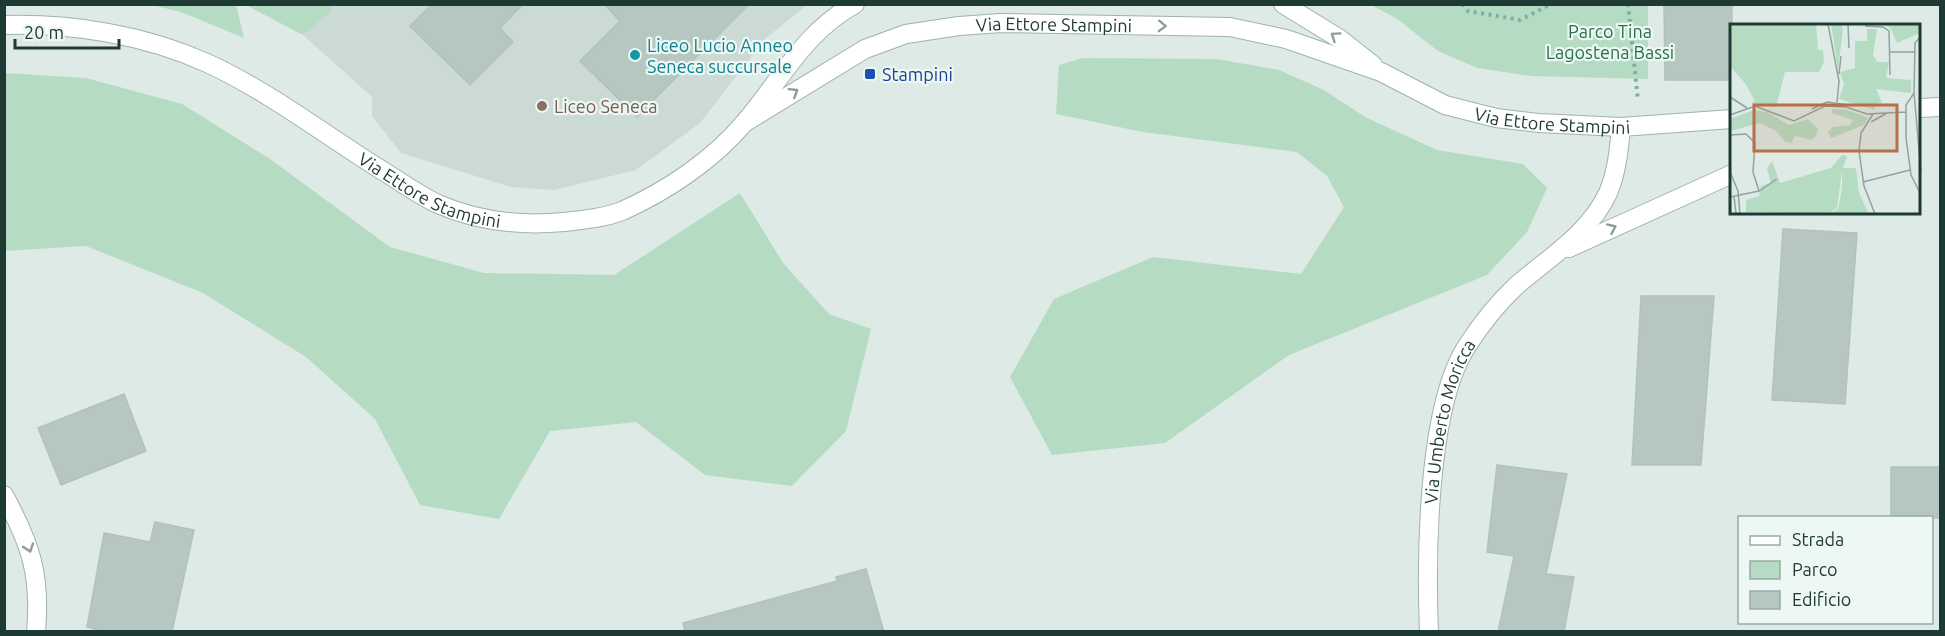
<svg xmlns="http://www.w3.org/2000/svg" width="1945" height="636" font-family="Ubuntu,sans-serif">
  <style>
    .built { fill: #cbdad4 }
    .green { fill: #b5dcc3 }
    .building { fill: #b6c7c1; stroke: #b0c3bd; stroke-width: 1.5 }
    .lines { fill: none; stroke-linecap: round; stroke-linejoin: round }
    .minor-casing { stroke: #a0b2ad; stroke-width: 20 }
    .path { stroke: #7cafa3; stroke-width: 4; stroke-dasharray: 3 4.5; stroke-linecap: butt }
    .minor { stroke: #fff; stroke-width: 18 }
    .oneway { stroke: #8e9c9a }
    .culture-dot { fill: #0f9aa8; stroke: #edf7f3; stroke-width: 2 }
    .transit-dot { fill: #1a4fb4; stroke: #edf7f3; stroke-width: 2 }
    .education-dot { fill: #8d6e63; stroke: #edf7f3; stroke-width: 2 }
    .labels { text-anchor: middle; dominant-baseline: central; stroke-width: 4.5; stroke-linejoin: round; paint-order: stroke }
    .street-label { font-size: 18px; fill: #1e3a35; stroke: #edf7f3 }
    .park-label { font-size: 18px; fill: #28714a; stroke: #edf7f3 }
    .culture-label { font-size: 18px; fill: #0d838f; stroke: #edf7f3; text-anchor: start }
    .transit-label { font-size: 18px; fill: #164399; stroke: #edf7f3; text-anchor: start }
    .education-label { font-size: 18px; fill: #785e54; stroke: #edf7f3; text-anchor: start }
    .inset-road { fill: none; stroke: #91a49f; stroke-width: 1.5 }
    .view { fill: #b66f46; fill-opacity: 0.15; stroke: #b66f46; stroke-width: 3 }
    .inset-edge { fill: none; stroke: #1e3a35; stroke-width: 3 }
  </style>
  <rect width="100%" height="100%" fill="#ddeae5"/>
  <polygon class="built" points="330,5 807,5 765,39 700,123 636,170 554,190 511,187 401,153 372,116 372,97 303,35 330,12"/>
  <g class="green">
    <polygon points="152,5 236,5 244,38 181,12"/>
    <polygon points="246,5 330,5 331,12 303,35"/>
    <polygon points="1371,5 1648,5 1648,79 1532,76 1477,68 1438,51 1396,18"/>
    <polygon points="1083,58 1216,59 1279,70 1324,90 1365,117 1437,150 1523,164 1547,188 1527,232 1487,275 1289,355 1165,443 1052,455 1010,377 1054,299 1153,257 1301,274 1344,207 1327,176 1297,152 1143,132 1056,114 1059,65"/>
    <polygon points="5,73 86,78 182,104 270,159 390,247 484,273 614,275 740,193 783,263 829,314 871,329 846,431 792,486 705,475 636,422 550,431 499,519 420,505 375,419 306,357 203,293 86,246 5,251"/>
  </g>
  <g class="building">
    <polygon points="432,4 523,4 500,28 513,42 470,85 410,26"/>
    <polygon points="604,4 749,4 637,117 580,61 620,21"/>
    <polygon points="1664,4 1732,4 1732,80 1665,80"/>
    <polygon points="1783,229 1857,233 1845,404 1772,400"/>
    <polygon points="1641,296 1714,296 1701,465 1632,465"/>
    <polygon points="124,394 146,451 61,485 38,428"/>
    <polygon points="1497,465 1567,474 1546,574 1574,577 1564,632 1498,632 1514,556 1487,552"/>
    <rect x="1891" y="467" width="50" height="51"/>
    <polygon points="155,522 194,530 172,632 107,632 87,627 104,533 150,542"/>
    <polygon points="866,569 884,632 685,632 683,623 837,581 836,577"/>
  </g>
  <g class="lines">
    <defs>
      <g id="minor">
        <polyline points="1283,4 1340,39 1373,65"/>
        <path id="s1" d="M4 25C72 23 145 35 207 63 270 92 325 135 383 171 401 182 419 195 438 204 477 221 522 226 564 222 583 220 604 218 622 211 667 191 713 160 745 122 781 80 804 32 855 4"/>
        <polyline points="1920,108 1940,107"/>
        <path id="s2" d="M744 123 865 49 906 34 959 26 1001 23 1230 27 1286 39 1381 72 1445 105 1496 118 1539 123 1621 127 1732 119"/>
        <polyline points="1569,248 1732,174"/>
        <path d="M4 495C31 545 41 575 36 632"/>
        <path id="s3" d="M1429 632C1426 558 1427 407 1467 346 1481 324 1497 304 1516 286 1548 258 1589 234 1608 193 1617 172 1619 149 1621 127"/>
      </g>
    </defs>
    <use href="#minor" class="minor-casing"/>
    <g class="path">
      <polyline points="1462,4 1468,11 1520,20 1551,4"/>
      <polyline points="1628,4 1638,101"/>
    </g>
    <use href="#minor" class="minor"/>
  </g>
  <defs><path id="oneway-chevron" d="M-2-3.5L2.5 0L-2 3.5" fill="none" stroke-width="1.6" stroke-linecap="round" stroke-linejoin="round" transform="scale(1.5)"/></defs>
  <g class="oneway">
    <use href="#oneway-chevron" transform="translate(1162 26) rotate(2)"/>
    <use href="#oneway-chevron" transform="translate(1335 36) rotate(-145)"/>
    <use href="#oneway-chevron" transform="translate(794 92) rotate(-32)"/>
    <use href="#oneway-chevron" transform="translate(1612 228) rotate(-24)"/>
    <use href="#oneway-chevron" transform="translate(29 548) rotate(71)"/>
  </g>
  <circle class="culture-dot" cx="635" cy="55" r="6"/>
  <rect class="transit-dot" x="864" y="68" width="12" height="12" rx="3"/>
  <circle class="education-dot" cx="542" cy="106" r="6"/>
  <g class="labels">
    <g class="street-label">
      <text stroke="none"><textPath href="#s2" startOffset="334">Via Ettore Stampini</textPath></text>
      <text stroke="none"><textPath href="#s2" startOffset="849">Via Ettore Stampini</textPath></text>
      <text stroke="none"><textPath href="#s1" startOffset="466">Via Ettore Stampini</textPath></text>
      <text stroke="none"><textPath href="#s3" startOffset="213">Via Umberto Moricca</textPath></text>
    </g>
    <g class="park-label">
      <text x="1610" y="31">Parco Tina<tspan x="1610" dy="21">Lagostena Bassi</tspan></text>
    </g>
    <g class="culture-label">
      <text x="647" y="45">Liceo Lucio Anneo<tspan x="647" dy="21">Seneca succursale</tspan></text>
    </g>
    <g class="transit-label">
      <text x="882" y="74">Stampini</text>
    </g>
    <g class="education-label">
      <text x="554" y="106">Liceo Seneca</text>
    </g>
  </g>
  <g transform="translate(1730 24)">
    <rect width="190" height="190" fill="#ddeae5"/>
    <path d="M0 0H86L88 26H93L94 38 89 48H55L46 83 21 79 25 77 15 59 0 42ZM101 0H111L113 5 108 46ZM154 0H190V9L167 19 161 5ZM137 5H147L143 31 147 38H159L156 54 181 56V69L146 65 152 79 145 80V86L109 75 114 61 110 48 125 44V17H137ZM102 85 118 86 138 94 134 101 101 114 98 108 102 103 120 101 123 96 102 89ZM24 86 37 88 59 101 78 95 88 105 86 112 82 116 65 112 61 119 55 118 46 107 30 99 0 107V95ZM112 131 117 132 113 144H126L129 169 139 190H100L108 185 112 165V146L107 184 98 190 16 188V176L29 172 31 162 41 159 37 145 42 137 50 159 101 144Z" fill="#b5dcc3"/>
    <path class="inset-road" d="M98 0 109 57 107 78M118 0 119 24M135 2 153 3 159 7 160 51M191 12 185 19 184 69 191 148M160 28H184M109 50 111 32M184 69 176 81V114L181 151 191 171M0 73 17 84M82 85 97 78 119 81M143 90 131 109 129 127 134 162 145 190M0 91 25 82 64 97 95 82 116 83 137 90 176 88M141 98 157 89M0 111 16 110 25 119 23 148 29 167M0 148 8 167 10 190M133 158 180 146M4 172 6 190M0 173 29 167 47 155"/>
    <path class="view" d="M24 81H167V127H24Z"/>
    <rect width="190" height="190" class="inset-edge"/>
  </g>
  <rect width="1945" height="636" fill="none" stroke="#1e3a35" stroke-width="12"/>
  <rect x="1738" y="516" width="195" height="108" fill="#edf7f3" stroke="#9aaba7" stroke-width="1.5"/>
  <rect x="1750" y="536" width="30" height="9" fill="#ffffff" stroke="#9aaba7" stroke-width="1.5"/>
  <text x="1792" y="546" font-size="18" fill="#1e3a35">Strada</text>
  <rect x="1750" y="561" width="30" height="18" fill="#b5dcc3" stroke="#9aaba7" stroke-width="1.5"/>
  <text x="1792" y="576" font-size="18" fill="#1e3a35">Parco</text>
  <rect x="1750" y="591" width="30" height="18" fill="#b6c7c1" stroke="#9aaba7" stroke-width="1.5"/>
  <text x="1792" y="606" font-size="18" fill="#1e3a35">Edificio</text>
  <path d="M15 39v9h104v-9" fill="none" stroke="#1e3a35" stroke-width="3"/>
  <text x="24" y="39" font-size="18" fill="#1e3a35" stroke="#edf7f3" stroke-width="4.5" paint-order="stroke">20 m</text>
</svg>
